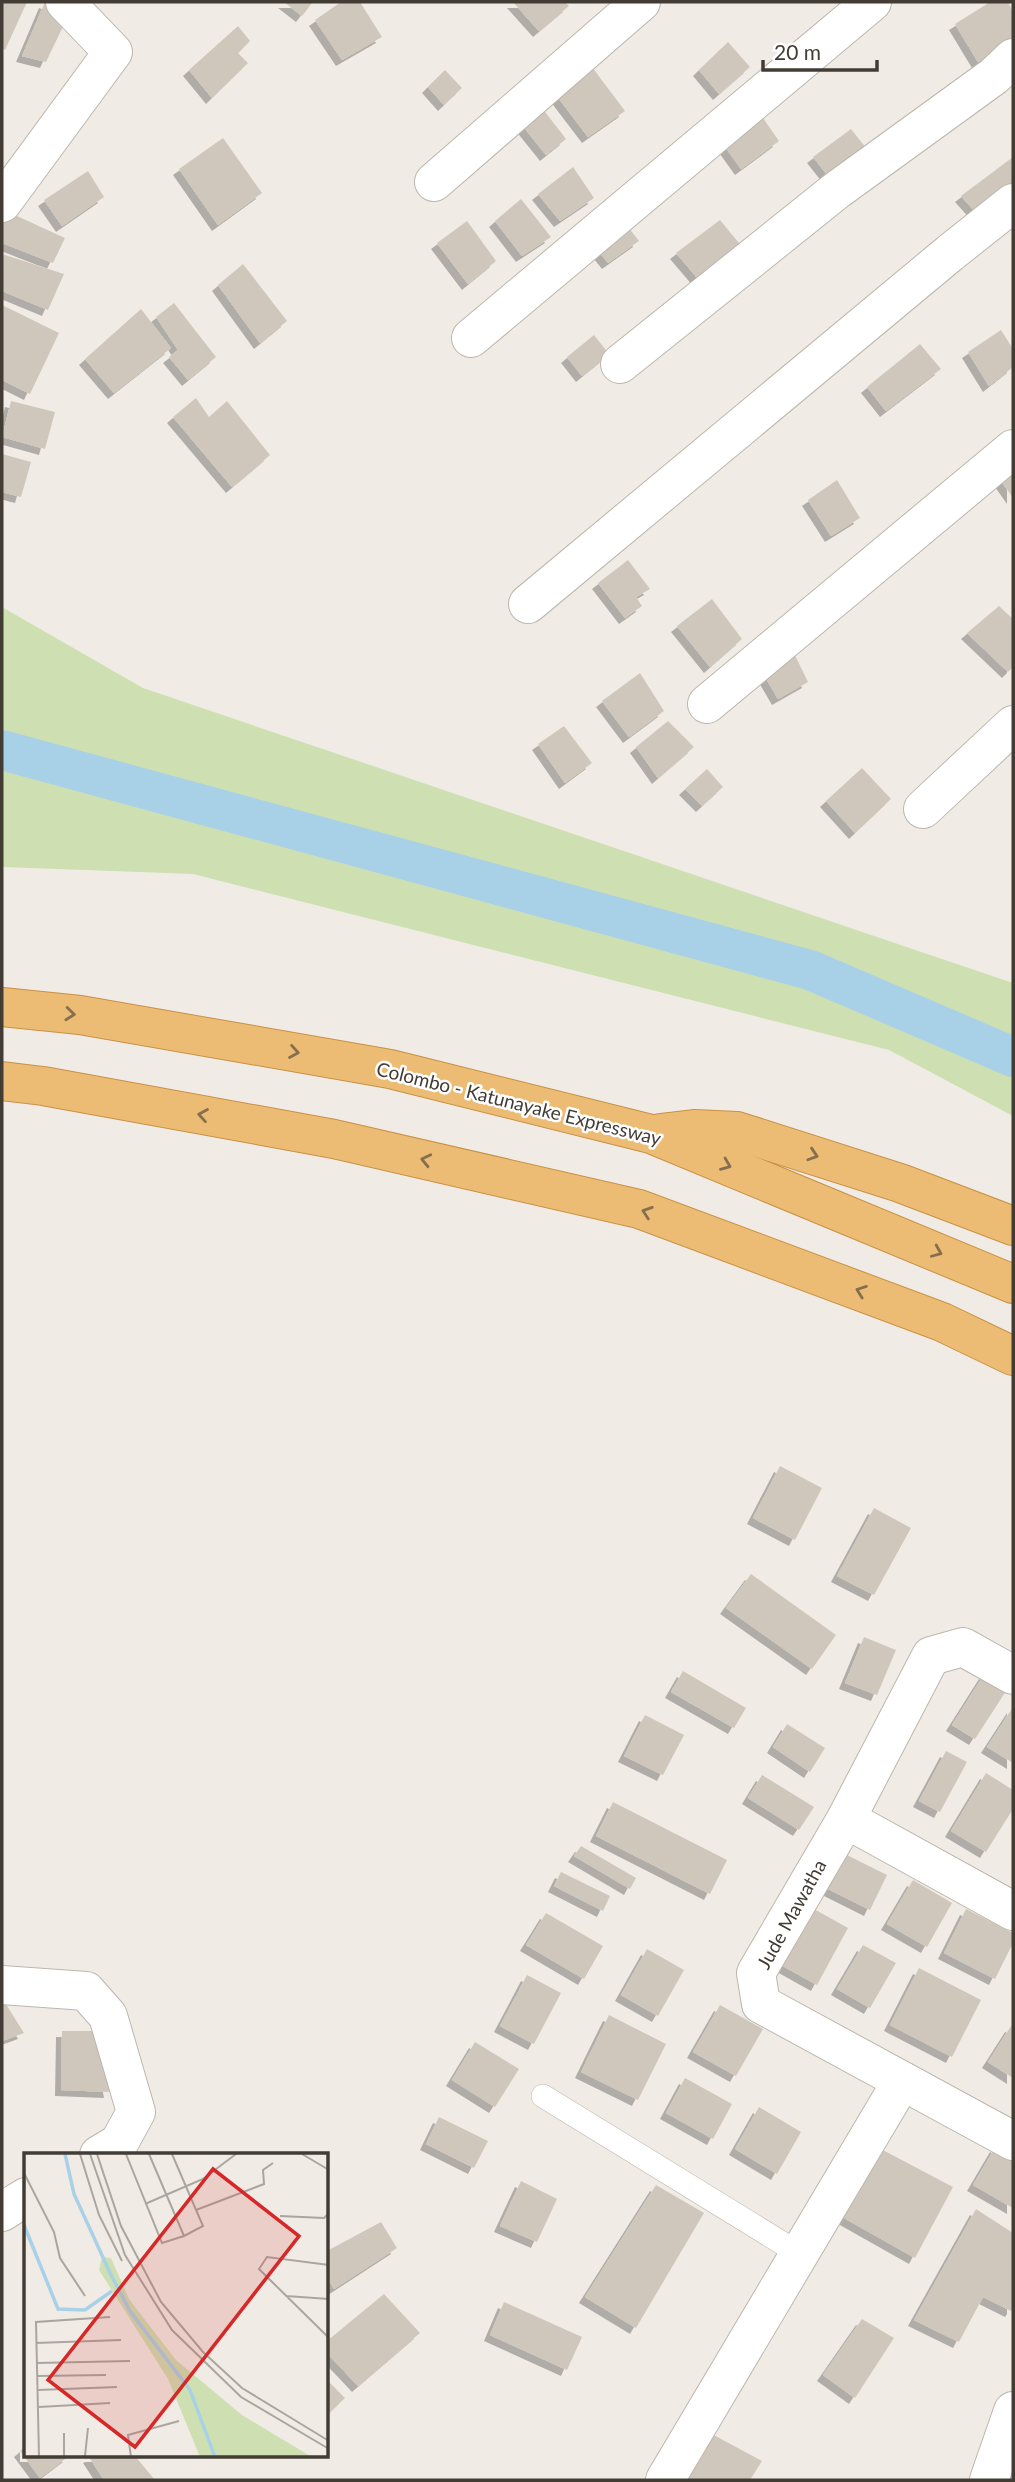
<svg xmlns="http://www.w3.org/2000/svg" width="1015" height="2482" font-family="Lato,sans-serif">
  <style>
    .green { fill: #cee0b2 }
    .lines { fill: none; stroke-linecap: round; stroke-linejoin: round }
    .canal { stroke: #a8d1e7; stroke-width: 40 }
    .building { fill: #d0c7bc; filter: url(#shadow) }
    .lane-casing { stroke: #bdb6ac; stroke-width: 24 }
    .street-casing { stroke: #bdb6ac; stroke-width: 40 }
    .highway-casing { stroke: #ca9045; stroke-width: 40 }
    .lane { stroke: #fff; stroke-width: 23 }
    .street { stroke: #fff; stroke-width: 38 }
    .highway { stroke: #ecbc74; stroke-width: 38 }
    .oneway { stroke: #866f4e }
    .labels { text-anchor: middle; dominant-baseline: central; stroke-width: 5; stroke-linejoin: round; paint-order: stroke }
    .street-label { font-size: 19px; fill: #423c35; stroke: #fff }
    .inset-river { fill: none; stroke: #a8d1e7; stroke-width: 3.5 }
    .inset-road { fill: none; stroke: #aaa69f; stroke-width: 2 }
    .view { fill: #d62828; fill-opacity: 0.15; stroke: #d62828; stroke-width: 3.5 }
    .inset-edge { fill: none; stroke: #423c35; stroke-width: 3.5 }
  </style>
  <defs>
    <filter id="shadow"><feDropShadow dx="-6" dy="6" stdDeviation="0" flood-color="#0004"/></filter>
  </defs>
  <rect width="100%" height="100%" fill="#f0ece5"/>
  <polygon class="green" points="2,607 143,688 1013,983 1013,1116 889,1050 193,874 2,867"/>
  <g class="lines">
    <polyline class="canal" points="2,750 810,970 1013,1057"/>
  </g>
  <g class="building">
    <polygon points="2,2 27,2 5,50 2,48"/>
    <polygon points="45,2 70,12 46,62 22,56"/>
    <polygon points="284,2 313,2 302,16"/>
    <polygon points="341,2 360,2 382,37 342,60 315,20"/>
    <polygon points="513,2 565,2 569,6 539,31"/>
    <polygon points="990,2 1008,2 1013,12 1013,43 978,62 955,24"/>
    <polygon points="238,26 250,41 238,53 248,63 212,98 189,70"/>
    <polygon points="728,42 750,67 719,94 699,70"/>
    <polygon points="586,59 625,111 588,137 550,87"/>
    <polygon points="445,70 462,88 444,105 428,87"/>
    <polygon points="542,108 566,139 546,155 522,125"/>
    <polygon points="756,108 779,141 741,169 718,137"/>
    <polygon points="851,129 867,149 828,176 813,157"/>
    <polygon points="223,138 262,193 218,225 179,169"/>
    <polygon points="1013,157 1013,186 978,215 961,196"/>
    <polygon points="573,167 594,198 560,221 538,194"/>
    <polygon points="88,171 104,197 62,226 44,200"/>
    <polygon points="521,199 551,237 522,256 495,221"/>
    <polygon points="6,211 65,238 53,263 2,243 2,219"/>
    <polygon points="622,219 639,241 608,263 592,243"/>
    <polygon points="720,220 744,249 699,280 676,253"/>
    <polygon points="467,221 496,261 468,284 437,243"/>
    <polygon points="2,254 64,274 48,310 2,291"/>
    <polygon points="243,264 287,321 260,343 218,285"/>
    <polygon points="174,303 216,357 188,380 169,357 178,350 156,317"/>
    <polygon points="2,305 59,333 30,394 2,380"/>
    <polygon points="141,309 171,348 114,393 85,359"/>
    <polygon points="1001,330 1013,349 1013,367 989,386 968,352"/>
    <polygon points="594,335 609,354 582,376 567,357"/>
    <polygon points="920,344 941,369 886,411 867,387"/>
    <polygon points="196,398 209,417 227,401 270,455 232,487 173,417"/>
    <polygon points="11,401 55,412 45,449 2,437"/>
    <polygon points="2,454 31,462 21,497 2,492"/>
    <polygon points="1013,471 1013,498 1001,481"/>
    <polygon points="837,480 860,518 831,536 808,500"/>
    <polygon points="628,560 650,589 636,597 642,606 625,618 598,583"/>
    <polygon points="712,599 742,639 710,667 677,626"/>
    <polygon points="999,606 1013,619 1013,667 1008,672 967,633"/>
    <polygon points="791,647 808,682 778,699 760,668"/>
    <polygon points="640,673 664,711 629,737 602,701"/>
    <polygon points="668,721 694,747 658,778 636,747"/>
    <polygon points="564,726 592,763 565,783 538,744"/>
    <polygon points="862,768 891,799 855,833 826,801"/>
    <polygon points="707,769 723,787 702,806 685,789"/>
    <polygon points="780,1466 822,1488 795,1540 753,1518"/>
    <polygon points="874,1508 911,1528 874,1595 837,1576"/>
    <polygon points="751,1574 836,1635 812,1669 726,1608"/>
    <polygon points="864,1637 896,1650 877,1695 845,1683"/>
    <polygon points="683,1671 746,1708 734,1728 671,1692"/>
    <polygon points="985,1673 1008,1688 975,1739 952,1725"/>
    <polygon points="1013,1707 1013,1763 987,1747"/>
    <polygon points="645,1715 684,1735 663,1775 624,1756"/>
    <polygon points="787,1724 825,1748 810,1772 773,1747"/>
    <polygon points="946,1751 967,1762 940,1812 919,1801"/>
    <polygon points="986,1773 1013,1790 1013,1809 986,1852 951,1831"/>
    <polygon points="762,1775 814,1807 799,1830 748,1798"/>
    <polygon points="613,1802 727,1860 710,1894 596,1836"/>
    <polygon points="581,1846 636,1878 630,1889 574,1856"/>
    <polygon points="837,1850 887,1875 870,1910 820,1885"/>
    <polygon points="561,1872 610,1896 603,1911 554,1886"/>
    <polygon points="913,1880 952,1903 927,1947 887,1924"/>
    <polygon points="805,1904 848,1928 817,1985 774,1961"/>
    <polygon points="966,1909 1013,1933 1013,1943 995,1979 944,1953"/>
    <polygon points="546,1913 603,1946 584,1979 526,1945"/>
    <polygon points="863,1945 896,1963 870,2008 837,1989"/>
    <polygon points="647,1949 684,1970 658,2016 621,1995"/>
    <polygon points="919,1968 981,2000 952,2057 890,2025"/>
    <polygon points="527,1975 561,1993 534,2044 500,2026"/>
    <polygon points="2,1998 24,2033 2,2041"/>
    <polygon points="720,2005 763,2029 736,2076 693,2052"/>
    <polygon points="609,2015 666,2044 638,2100 581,2072"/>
    <polygon points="1011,2026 1013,2027 1013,2078 988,2062"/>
    <polygon points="62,2031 99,2031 110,2092 61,2090"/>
    <polygon points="475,2042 519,2069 495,2107 452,2080"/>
    <polygon points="685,2078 732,2104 713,2139 666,2113"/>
    <polygon points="759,2107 801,2132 777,2174 735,2149"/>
    <polygon points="439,2117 488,2141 474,2168 426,2144"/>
    <polygon points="996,2146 1013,2156 1013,2208 973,2185"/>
    <polygon points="879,2148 953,2187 915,2258 837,2214"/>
    <polygon points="521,2181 557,2199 537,2242 500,2226"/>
    <polygon points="656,2185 704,2213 636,2328 585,2297"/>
    <polygon points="976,2209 1013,2233 1013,2308 1011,2311 983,2297 959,2342 914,2320"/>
    <polygon points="381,2222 397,2248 334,2289 327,2277 327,2251"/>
    <polygon points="384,2294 420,2333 358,2386 327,2353 327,2341"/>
    <polygon points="504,2302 582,2337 567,2370 490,2335"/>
    <polygon points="862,2319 894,2338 855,2398 823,2375"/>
    <polygon points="327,2380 345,2398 327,2415"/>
    <polygon points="710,2433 762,2461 750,2480 681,2480"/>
    <polygon points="26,2446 26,2456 69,2456 40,2478 20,2451"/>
    <polygon points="91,2456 135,2456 155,2480 104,2480 89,2457"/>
  </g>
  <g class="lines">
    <defs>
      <polyline id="lane" points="543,2096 800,2254"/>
      <g id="street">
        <polyline points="434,182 641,2"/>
        <polyline points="2,203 113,52 65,2"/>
        <polyline points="471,338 872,2"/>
        <polyline points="620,364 837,190 994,76 1013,58"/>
        <polyline points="528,604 950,253 1013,203"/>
        <polyline points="707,704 1013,449"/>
        <polyline points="923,809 1013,725"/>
        <polyline points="846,1819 931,1656 963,1647 1013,1675"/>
        <polyline points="1013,1911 846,1819 756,1973 761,2004 1013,2141"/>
        <polyline points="2,1985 86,1991 108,2016 136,2112 119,2143 99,2155"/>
        <polyline points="2,2212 26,2197"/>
        <polyline points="665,2480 902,2081"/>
        <polyline points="989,2480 1013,2411"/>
      </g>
      <g id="highway">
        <polyline points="2,1007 80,1015 390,1069 651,1134 1013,1284"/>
        <polyline points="2,1081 43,1086 334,1139 639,1209 942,1322 1013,1356"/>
        <polyline points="660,1133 694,1129 737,1131 900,1183 1013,1226"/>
      </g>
    </defs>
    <use href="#lane" class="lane-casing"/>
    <use href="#street" class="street-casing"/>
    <use href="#highway" class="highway-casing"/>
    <use href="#lane" class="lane"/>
    <use href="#street" class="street"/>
    <use href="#highway" class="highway"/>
  </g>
  <defs><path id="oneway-chevron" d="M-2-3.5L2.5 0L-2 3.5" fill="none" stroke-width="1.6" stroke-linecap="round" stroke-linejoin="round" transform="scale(1.75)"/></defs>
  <g class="oneway">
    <use href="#oneway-chevron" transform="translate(70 1014) rotate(6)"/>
    <use href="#oneway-chevron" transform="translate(294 1052) rotate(10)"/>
    <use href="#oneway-chevron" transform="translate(203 1115) rotate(-170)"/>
    <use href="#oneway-chevron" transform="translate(813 1155) rotate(18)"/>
    <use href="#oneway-chevron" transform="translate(426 1160) rotate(-167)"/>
    <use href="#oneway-chevron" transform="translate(726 1165) rotate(22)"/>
    <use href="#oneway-chevron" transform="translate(647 1212) rotate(-161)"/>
    <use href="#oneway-chevron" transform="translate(937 1252) rotate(23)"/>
    <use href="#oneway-chevron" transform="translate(861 1291) rotate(-160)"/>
  </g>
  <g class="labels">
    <g class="street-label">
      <text transform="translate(519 1103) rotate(14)">Colombo - Katunayake Expressway</text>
      <text transform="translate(791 1914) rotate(-61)">Jude Mawatha</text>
    </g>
  </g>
  <g transform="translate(24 2153)">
    <rect width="304" height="304" fill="#f0ece5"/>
    <path d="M78 104 87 105 105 146 152 207 218 262 288 304H176L144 226 75 117Z" fill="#cee0b2"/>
    <path class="inset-river" d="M41 1 50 41 87 122 106 158 166 237 191 304M0 72 34 156 61 157 88 138"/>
    <path class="inset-road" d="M56 1 75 62 98 108M66 1 101 102 148 177 217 244 305 296M73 1 97 73 137 149 179 199 218 235 305 288M102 1 138 90 160 83M125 1 160 83 179 73 148 1M278 1 305 17M0 20 30 79 36 105 61 143M121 51 179 26 212 1M172 57 240 31 239 17 249 10M256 63 300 65 305 60M305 112 243 104 235 116 305 185M262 143 305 146M12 190 97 187M13 210 106 208M13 223 82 222M14 237 93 234M15 254 86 250M61 303 64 275M15 304 12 169 86 164M40 304V280M107 304 104 282 155 268"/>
    <path class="view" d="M189 16 275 83 111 294 24 227Z"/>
    <rect width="304" height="304" class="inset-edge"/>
  </g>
  <rect width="1015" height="2482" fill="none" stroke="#423c35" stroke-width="7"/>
  <path d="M763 60v10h114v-10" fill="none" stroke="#423c35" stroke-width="3.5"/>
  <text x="774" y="60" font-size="21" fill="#423c35" stroke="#ffffff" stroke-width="5" paint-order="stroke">20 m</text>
</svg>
